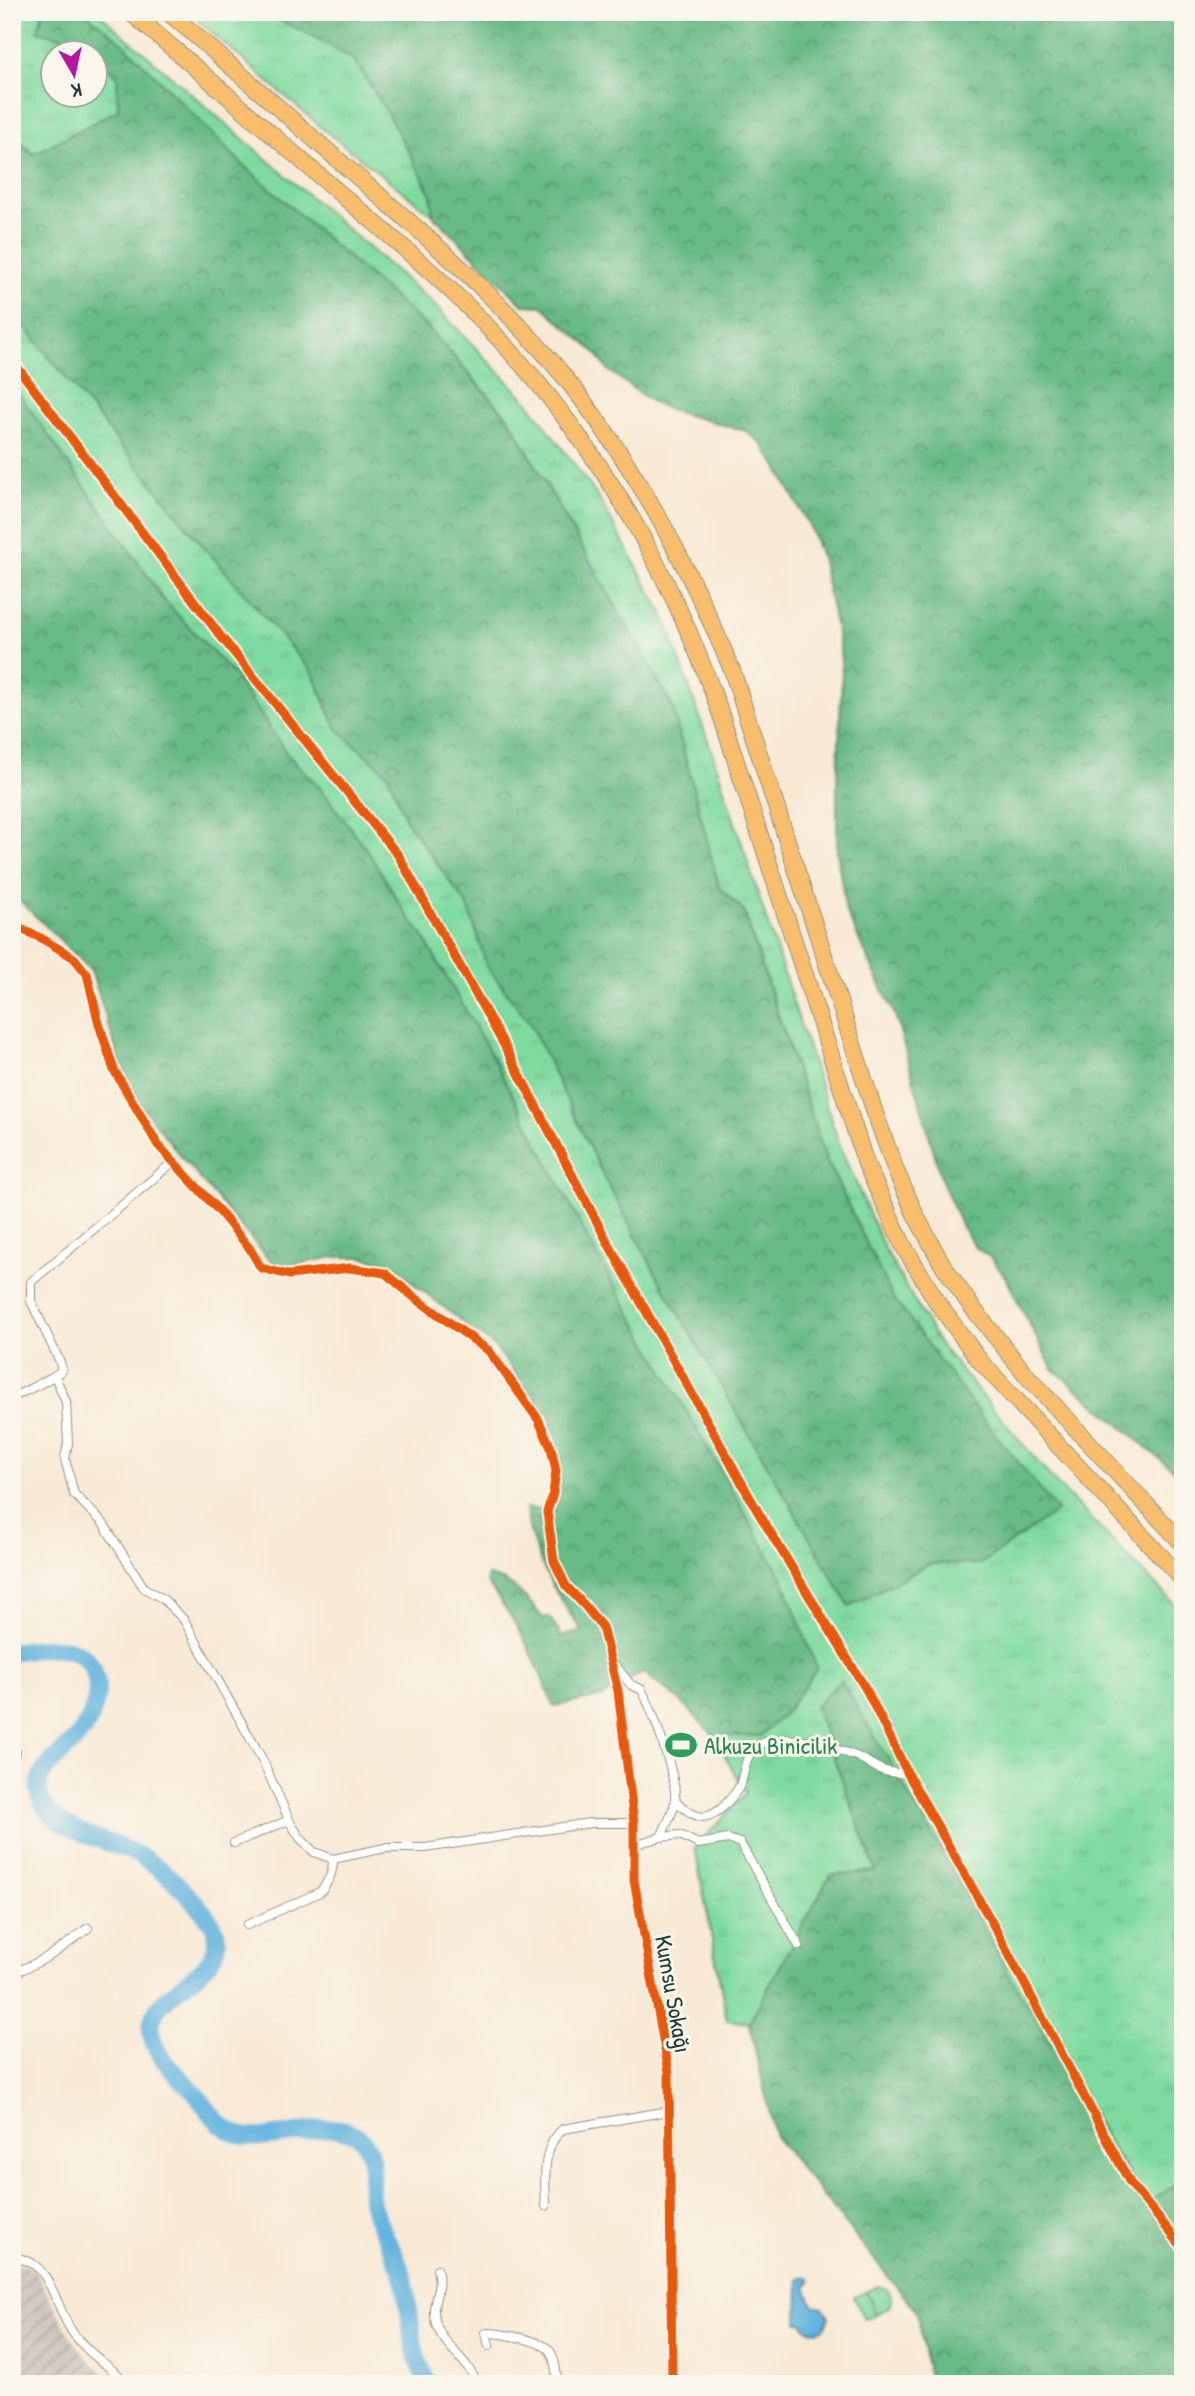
<svg xmlns="http://www.w3.org/2000/svg" width="1195" height="2396" font-family="'Patrick Hand',sans-serif">
  <style>
    .industrial { fill: url(#industrial-furrows) }
    .grass { fill: url(#grass-tufts); stroke: #4f8c6a; stroke-width: 2 }
    .forest { fill: url(#forest-crowns); stroke: #437c5d; stroke-width: 2 }
    .park { fill: url(#park-dots); stroke: #4f8c6a; stroke-width: 2 }
    .garden { fill: #7fdaa0; stroke: #4f8c6a; stroke-width: 2 }
    .water { fill: #63b4de; stroke: #417889; stroke-width: 2 }
    .lines { fill: none; stroke-linecap: round; stroke-linejoin: round }
    .river { stroke: #63b4de; stroke-width: 18 }
    .street-casing { stroke: #8c9384; stroke-width: 10 }
    .highway-casing { stroke: #8c9384; stroke-width: 18 }
    .street { stroke: #fff; stroke-width: 8 }
    .highway { stroke: #f9be6d; stroke-width: 16 }
    .cycleway-casing { stroke: #fbf7ec; stroke-width: 13 }
    .cycleway { stroke: #e8590c; stroke-width: 9 }
    .labels { text-anchor: middle; dominant-baseline: central; stroke-width: 6; stroke-linejoin: round; paint-order: stroke }
    .leisure-label { font-size: 24px; fill: #27864d; stroke: #fbf7ec; text-anchor: start }
    .street-label { font-size: 24px; fill: #1f3d34; stroke: #fbf7ec }
  </style>
  <defs>
    <pattern id="industrial-furrows" width="10" height="10" patternUnits="userSpaceOnUse" patternTransform="scale(1.75)"><rect width="10" height="10" fill="#ccc2b9"/><path d="M-1 1l2-2M0 10L10 0M9 11l2-2" fill="none" stroke="#a59f97"/></pattern>
    <pattern id="grass-tufts" width="24" height="20" patternUnits="userSpaceOnUse" patternTransform="scale(1.75)"><rect width="24" height="20" fill="#7fdaa0"/><path d="M3 7l-1-3M5 7V3M7 7l1-3M15 17l-1-3M17 17v-4M19 17l1-3" fill="none" stroke="#6dbc8a"/></pattern>
    <pattern id="forest-crowns" width="20" height="18" patternUnits="userSpaceOnUse" patternTransform="scale(1.75)"><rect width="20" height="18" fill="#67ba86"/><path d="M2 6a3 3 0 1 1 6 0M12 15a3 3 0 1 1 6 0" fill="none" stroke="#54986e"/></pattern>
    <pattern id="park-dots" width="8" height="8" patternUnits="userSpaceOnUse" patternTransform="scale(1.75)"><rect width="8" height="8" fill="#7fdaa0"/><path d="M2 2h.1M6 6h.1" fill="none" stroke="#6dbc8a" stroke-width="1.8" stroke-linecap="round"/></pattern>
  </defs>
  <rect width="100%" height="100%" fill="#fbf7ec"/>
  <filter id="ink" filterUnits="userSpaceOnUse"><feTurbulence type="fractalNoise" baseFrequency=".0143" numOctaves="2"/><feDisplacementMap in="SourceGraphic" scale="14" xChannelSelector="R" yChannelSelector="G"/><feConvolveMatrix kernelMatrix="1 2 1 2 8 2 1 2 1" color-interpolation-filters="sRGB"/></filter>
  <filter id="wash" filterUnits="userSpaceOnUse"><feTurbulence type="fractalNoise" baseFrequency=".00686" numOctaves="4" result="noise"/><feDisplacementMap in="SourceGraphic" scale="28" xChannelSelector="R" yChannelSelector="G"/><feGaussianBlur stdDeviation="1.57" result="paint"/><feColorMatrix in="noise" values="0 0 0 0 0 0 0 0 0 0 0 0 0 0 0 0 0 1.4 0 .05"/><feComposite in="paint" operator="in"/></filter>
  <g filter="url(#wash)">
    <rect width="100%" height="100%" fill="#f8e9d5"/>
    <polygon class="industrial" points="12,2265 25,2265 36,2272 72,2339 90,2361 117,2384 12,2384"/>
    <g class="grass">
      <polygon points="12,12 43,12 38,31 78,41 91,52 52,52 52,94 94,94 95,56 117,75 118,111 34,154 12,135"/>
      <polygon points="84,12 97,12 430,301 528,402 598,497 664,616 714,758 840,1147 885,1250 939,1344 1052,1479 1183,1613 1183,2173 1175,2185 1146,2205 1008,1973 938,1844 841,1680 815,1707 876,1871 830,1876 749,2023 727,2020 695,1848 746,1793 714,1736 760,1736 783,1580 588,1239 492,1056 421,933 405,912 369,853 321,789 287,754 235,676 160,596 145,572 12,384 12,307 36,341 193,534 313,673 336,728 388,774 407,822 468,906 487,966 531,1025 602,1173 659,1279 850,1606 929,1564 980,1564 1056,1511 977,1411 892,1297 826,1159 744,911 719,887 672,706 509,418 428,328 242,164 122,42"/>
      <polygon points="188,12 262,12 307,33 353,59 384,107 423,178 431,195 433,215 323,129"/>
    </g>
    <g class="forest">
      <polygon points="43,12 84,12 122,42 242,164 428,328 509,419 672,706 719,887 743,911 826,1159 892,1296 977,1411 1057,1511 980,1564 929,1564 849,1606 659,1279 602,1173 531,1025 487,966 468,906 407,822 388,774 336,728 313,673 193,534 36,341 12,307 12,135 34,154 118,110 117,75 95,56 94,52 91,52 77,41 38,31"/>
      <polygon points="262,12 1183,12 1183,1478 1052,1368 1006,1278 991,1258 975,1247 962,1227 942,1181 896,1017 846,912 837,852 837,790 842,672 840,649 821,556 810,527 773,460 760,442 746,431 669,410 650,401 607,369 596,353 542,306 523,305 433,215 431,195 423,178 384,107 353,59 307,33"/>
      <path d="M12 384 145 572 160 596 235 676 287 754 321 789 369 853 405 912 421 933 492 1056 588 1239 783 1580 817 1668 786 1712 760 1736H714L682 1702 643 1672 602 1697 553 1706C538 1663 516 1619 487 1583L488 1576C513 1580 527 1599 543 1618L549 1617 560 1632V1637L582 1631C556 1594 530 1553 526 1508L555 1511 560 1492 561 1454 547 1414 494 1346 387 1263 361 1257H332L292 1266 278 1267 266 1256 179 1154 142 1106 119 1059 91 970 12 893Z"/>
      <polygon points="841,1680 938,1844 1008,1973 1146,2204 1175,2185 1183,2173 1183,2384 930,2384 917,2312 775,2136 749,2023 830,1876 876,1871 815,1707"/>
    </g>
    <path class="park" d="M879 2286C890 2289 894 2297 889 2307L876 2314 866 2292Z"/>
    <polygon class="garden" points="866,2292 876,2314 864,2319 854,2297"/>
    <polygon class="water" points="802,2277 810,2279 810,2283 806,2288 813,2305 823,2308 829,2317 824,2328 818,2331 808,2330 802,2322 798,2322 799,2280"/>
    <g class="lines">
      <path class="river" d="M12 1652C39 1648 79 1639 93 1669 104 1696 90 1727 70 1745 59 1756 42 1767 39 1783 36 1801 50 1816 64 1824 86 1837 113 1843 136 1854 162 1867 181 1887 200 1908 208 1918 218 1928 217 1942 213 1986 128 1995 157 2050 166 2066 182 2079 194 2092 205 2104 213 2120 227 2129 268 2156 331 2108 362 2140 379 2158 367 2183 372 2204 379 2230 396 2251 403 2276 413 2314 407 2350 429 2384"/>
    </g>
  </g>
  <g filter="url(#ink)">
    <g class="lines">
      <defs>
        <g id="street">
          <polyline points="12,360 219,634 398,855 503,1043 608,1243 758,1512 867,1691 908,1774 995,1928 1130,2183 1183,2248"/>
          <polyline points="12,925 41,938 74,958 87,974 99,1024 114,1070 158,1145 219,1211 250,1249 261,1268 289,1275 350,1268 385,1273 414,1297 489,1351 538,1419 551,1448 556,1471 553,1493 547,1512 554,1561 566,1586 585,1606 602,1627 618,1691 634,1823 634,1880 669,2072 672,2384"/>
          <polyline points="55,1376 66,1402 68,1443 65,1459 74,1494 103,1523 144,1588 163,1599 184,1620 262,1759 291,1824 301,1839 314,1852 333,1859 385,1848 425,1848 590,1823 634,1823"/>
          <path d="M12 1398C27 1389 50 1381 62 1370L60 1362 31 1301V1282L173 1162"/>
          <path d="M615 1665 631 1685 641 1689C652 1707 678 1781 675 1801 674 1813 665 1826 661 1837L633 1845"/>
          <polyline points="12,1752 16,1752"/>
          <path d="M675 1800C693 1818 706 1824 725 1805 731 1798 738 1791 741 1783 745 1770 745 1753 759 1745 783 1731 828 1746 853 1755 863 1758 872 1766 882 1770 890 1773 900 1773 908 1774"/>
          <polyline points="661,1837 680,1835 698,1844 728,1839 740,1843 799,1946"/>
          <polyline points="234,1843 289,1820"/>
          <path d="M247 1925 320 1892C329 1881 333 1873 333 1859"/>
          <path d="M12 1973C44 1962 61 1949 88 1928"/>
          <path d="M546 2206C545 2180 541 2147 563 2129L669 2111"/>
          <path d="M12 2258C52 2258 54 2307 73 2333 88 2354 110 2366 128 2384"/>
          <path d="M437 2269C443 2290 429 2303 436 2324 444 2347 468 2359 477 2384"/>
          <path d="M489 2346 486 2333C499 2333 543 2340 550 2351 556 2359 556 2374 558 2384"/>
        </g>
        <g id="highway">
          <path d="M130 12C195 66 258 123 322 178 374 223 428 266 476 315 590 429 670 567 722 718L866 1164 904 1247 939 1305 980 1361 1183 1580"/>
          <path d="M168 12C230 64 290 119 352 172 433 242 515 311 581 398 645 482 691 573 732 670L875 1113 896 1171 916 1216 941 1262 971 1306 1027 1376 1183 1544"/>
        </g>
      </defs>
      <use href="#street" class="street-casing"/>
      <use href="#highway" class="highway-casing"/>
      <use href="#street" class="street"/>
      <use href="#highway" class="highway"/>
      <defs>
        <g id="cycleway">
          <polyline points="12,360 219,634 398,855 503,1043 608,1243 758,1512 867,1691 908,1774 995,1928 1130,2183 1183,2248"/>
          <polyline points="12,925 41,938 74,958 87,974 99,1024 114,1070 158,1145 219,1211 250,1249 261,1268 289,1275 350,1268 385,1273 414,1297 489,1351 538,1419 551,1448 556,1471 553,1493 547,1512 554,1561 566,1586 585,1606 602,1627 618,1691 634,1823 634,1880 669,2072 672,2384"/>
        </g>
      </defs>
      <use href="#cycleway" class="cycleway-casing"/>
      <use href="#cycleway" class="cycleway"/>
    </g>
  </g>
  <defs>
    <symbol id="stadium-bare" viewBox="-9 -9 18 18"><path d="M0-5a6.5 5 0 1 0 0 10a6.5 5 0 1 0 0-10ZM-3.5-1.8h7v3.6h-7Z" fill="#2e9e5b" stroke="#fbf7ec" stroke-width="2.5" paint-order="stroke"/></symbol>
  </defs>
  <g fill-rule="evenodd">
    <use href="#stadium-bare" x="659" y="1723" width="44" height="44"/>
  </g>
  <g class="labels">
    <g class="leisure-label">
      <text x="704" y="1745">Alkuzu Binicilik</text>
    </g>
    <g class="street-label">
      <text transform="translate(674 1994) rotate(80)">Kumsu Sokağı</text>
    </g>
  </g>
  <rect width="1195" height="2396" fill="none" stroke="#fbf7ec" stroke-width="42"/>
  <g transform="translate(74 74) rotate(171)"><circle r="33" fill="#fbf7ec" stroke="#a3ada2" stroke-width="2"/>
  <path d="M0-5L12 26L0 18L-12 26Z" fill="#b5179e"/>
  <text y="-10" font-size="19" font-weight="bold" text-anchor="middle" fill="#1f3d34">K</text>
  </g>
</svg>
